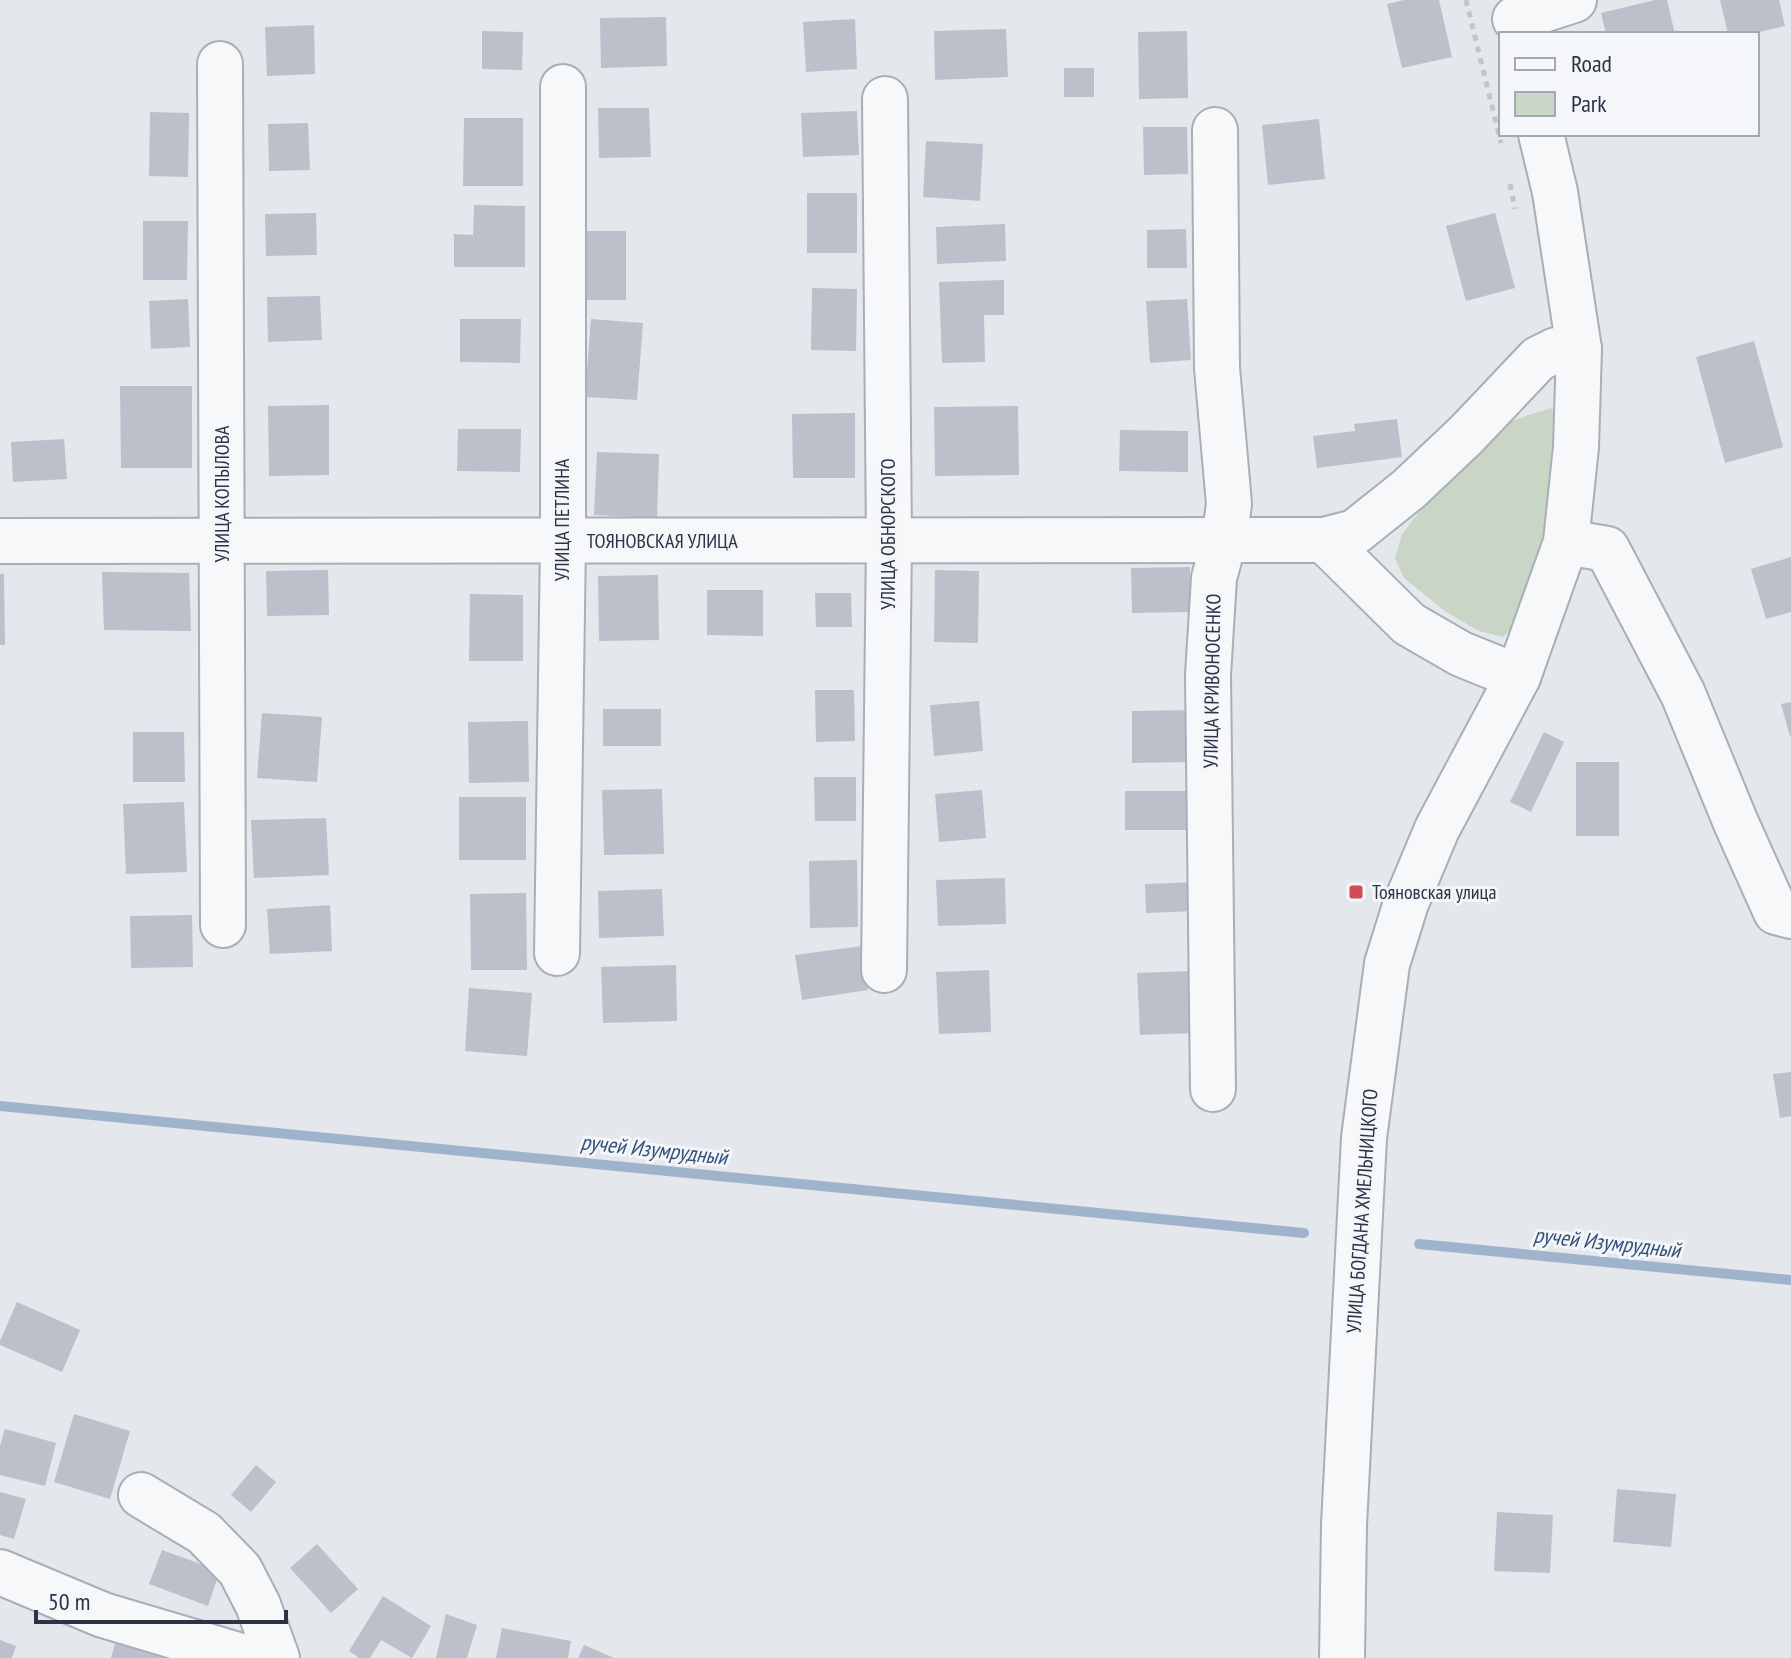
<svg xmlns="http://www.w3.org/2000/svg" width="1791" height="1658" font-family="'PT Sans Narrow',sans-serif">
  <style>
    .green { fill: #c9d6c5 }
    .lines { fill: none; stroke-linecap: round; stroke-linejoin: round }
    .stream { stroke: #9fb4cc; stroke-width: 10 }
    .building { fill: #bbc0ca }
    .minor-casing { stroke: #a9aeb7; stroke-width: 48 }
    .path { stroke: #c2c5cb; stroke-width: 5; stroke-dasharray: 6 6; stroke-linecap: butt }
    .minor { stroke: #f7f8fa; stroke-width: 44 }
    .poi-dot { fill: #d1495b; stroke: #f4f6f9; stroke-width: 3 }
    .labels { text-anchor: middle; dominant-baseline: central; stroke-width: 6; stroke-linejoin: round; paint-order: stroke }
    .street-label { font-size: 20px; fill: #2b3445; stroke: #f4f6f9 }
    .poi-label { font-size: 20px; fill: #2b3445; stroke: #f4f6f9; text-anchor: start }
    .water-label { font-size: 22px; font-style: italic; fill: #34527a; stroke: #f4f6f9 }
  </style>
  <rect width="100%" height="100%" fill="#e4e7ec"/>
  <polygon class="green" points="1551,408 1560,417 1547,545 1523,618 1503,637 1479,631 1446,612 1404,578 1395,558 1402,534 1429,499 1465,462 1511,421"/>
  <g class="lines">
    <g class="stream">
      <polyline points="0,1106 1304,1233"/>
      <polyline points="1419,1244 1791,1280"/>
    </g>
  </g>
  <g class="building">
    <polygon points="1404,0 1439,0 1452,57 1402,68 1387,4"/>
    <polygon points="1655,0 1667,0 1675,34 1606,34 1601,13"/>
    <polygon points="1720,0 1779,0 1785,26 1750,34 1728,34"/>
    <polygon points="666,17 667,66 601,68 600,18"/>
    <polygon points="855,19 857,69 806,72 803,22"/>
    <polygon points="314,25 315,74 267,76 265,27"/>
    <polygon points="1006,29 1008,77 935,80 934,31"/>
    <polygon points="482,31 523,32 522,70 482,69"/>
    <polygon points="1187,31 1188,98 1139,99 1138,32"/>
    <rect x="1064" y="68" width="30" height="29"/>
    <polygon points="598,108 649,108 651,157 599,158"/>
    <polygon points="857,111 859,155 803,157 801,113"/>
    <polygon points="150,112 189,113 188,177 149,176"/>
    <polygon points="464,118 523,118 523,186 463,186"/>
    <polygon points="1319,119 1325,179 1268,185 1262,125"/>
    <polygon points="308,123 310,170 269,171 268,124"/>
    <polygon points="1143,127 1187,127 1188,174 1144,175"/>
    <polygon points="926,141 983,144 980,201 923,197"/>
    <rect x="807" y="193" width="50" height="60"/>
    <polygon points="474,205 525,206 525,267 454,267 454,234 473,235"/>
    <polygon points="316,213 317,255 266,256 265,214"/>
    <polygon points="1495,213 1515,288 1466,301 1446,226"/>
    <polygon points="143,221 188,221 187,280 143,280"/>
    <polygon points="1005,224 1006,261 937,264 936,227"/>
    <polygon points="1186,229 1187,268 1147,268 1147,230"/>
    <rect x="578" y="231" width="48" height="69"/>
    <polygon points="1004,280 1004,315 984,315 985,362 942,363 939,282"/>
    <polygon points="812,288 857,289 856,351 811,350"/>
    <polygon points="320,296 322,340 268,342 267,297"/>
    <polygon points="188,299 190,347 151,349 149,301"/>
    <polygon points="1187,299 1191,360 1150,363 1146,301"/>
    <polygon points="460,319 521,319 520,363 460,362"/>
    <polygon points="591,319 643,323 637,400 585,397"/>
    <polygon points="1754,341 1783,447 1725,463 1696,357"/>
    <polygon points="120,386 192,386 192,468 121,468"/>
    <polygon points="329,405 329,475 269,476 268,406"/>
    <polygon points="1018,406 1019,475 935,476 934,407"/>
    <polygon points="855,413 855,478 793,478 792,414"/>
    <polygon points="1397,419 1402,457 1317,468 1313,436 1355,431 1354,424"/>
    <polygon points="458,429 521,429 520,472 457,471"/>
    <polygon points="1120,430 1188,431 1188,472 1119,471"/>
    <polygon points="64,439 67,479 13,482 11,442"/>
    <polygon points="597,452 659,454 657,518 594,515"/>
    <polygon points="1791,557 1791,612 1766,619 1751,569"/>
    <polygon points="1190,567 1190,612 1132,613 1131,568"/>
    <polygon points="328,570 329,615 267,616 266,571"/>
    <polygon points="935,570 979,571 978,643 934,642"/>
    <polygon points="102,572 189,573 191,631 104,630"/>
    <polygon points="0,574 4,574 5,645 0,645"/>
    <polygon points="658,575 659,640 599,641 598,576"/>
    <polygon points="707,590 763,590 763,636 707,635"/>
    <polygon points="815,593 851,593 852,627 816,627"/>
    <polygon points="470,594 523,595 523,661 469,661"/>
    <polygon points="815,690 854,690 855,741 816,742"/>
    <polygon points="979,701 983,751 934,756 930,705"/>
    <polygon points="1791,702 1791,736 1790,736 1781,704"/>
    <rect x="603" y="709" width="58" height="37"/>
    <polygon points="1193,710 1193,762 1132,763 1132,711"/>
    <polygon points="262,713 322,717 317,782 257,778"/>
    <polygon points="528,721 529,782 469,783 468,722"/>
    <polygon points="133,732 184,732 185,782 133,782"/>
    <polygon points="1544,732 1564,742 1531,812 1510,802"/>
    <rect x="1576" y="762" width="43" height="74"/>
    <polygon points="814,777 856,777 856,821 815,821"/>
    <polygon points="662,789 664,854 604,855 602,790"/>
    <polygon points="982,790 986,838 939,842 935,794"/>
    <rect x="1125" y="791" width="66" height="39"/>
    <rect x="459" y="797" width="67" height="63"/>
    <polygon points="184,802 187,872 126,874 123,804"/>
    <polygon points="326,818 329,875 254,878 251,820"/>
    <polygon points="857,860 858,927 810,928 809,861"/>
    <polygon points="1005,878 1006,924 938,926 936,880"/>
    <polygon points="1196,882 1197,911 1146,913 1145,884"/>
    <polygon points="662,889 664,936 599,938 598,891"/>
    <polygon points="526,893 527,970 471,970 470,894"/>
    <polygon points="330,905 332,951 270,954 267,909"/>
    <polygon points="192,915 193,967 131,968 130,916"/>
    <polygon points="862,946 868,990 802,1000 795,955"/>
    <polygon points="676,965 677,1021 603,1023 601,967"/>
    <polygon points="989,970 991,1032 939,1034 936,972"/>
    <polygon points="1190,971 1193,1033 1140,1035 1137,973"/>
    <polygon points="469,988 532,993 527,1056 465,1051"/>
    <polygon points="1791,1072 1791,1116 1780,1118 1773,1074"/>
    <polygon points="17,1302 80,1330 62,1372 0,1345 0,1341"/>
    <polygon points="74,1414 130,1431 110,1499 54,1482"/>
    <polygon points="5,1429 56,1443 45,1486 0,1475 0,1446"/>
    <polygon points="256,1465 276,1482 251,1512 231,1495"/>
    <polygon points="1617,1489 1676,1494 1671,1547 1613,1542"/>
    <polygon points="0,1492 26,1499 14,1539 0,1535"/>
    <polygon points="1497,1512 1553,1515 1550,1573 1494,1571"/>
    <polygon points="317,1544 358,1589 331,1613 290,1568"/>
    <polygon points="162,1550 220,1571 208,1606 149,1584"/>
    <polygon points="383,1596 431,1626 412,1658 381,1640 370,1658 359,1658 349,1651"/>
    <polygon points="446,1614 477,1625 467,1658 436,1658"/>
    <polygon points="502,1628 571,1641 568,1658 496,1658"/>
    <polygon points="118,1633 170,1647 167,1658 111,1658"/>
    <polygon points="0,1640 16,1646 12,1658 0,1658"/>
    <polygon points="584,1645 614,1658 578,1658"/>
  </g>
  <g class="lines">
    <defs>
      <g id="minor">
        <polyline points="1515,19 1574,0"/>
        <polyline points="220,64 223,925"/>
        <polyline points="1324,540 1409,624 1461,654 1518,677"/>
        <polyline points="0,541 1324,540 1355,532 1409,489 1467,434 1538,359 1556,350 1579,349"/>
        <polyline points="1566,542 1607,549 1683,694 1736,823 1776,912 1791,916"/>
        <polyline points="557,953 563,541 563,87"/>
        <polyline points="884,970 889,540 885,99"/>
        <polyline points="1213,1089 1208,675 1214,578 1224,541 1229,504 1217,368 1215,130"/>
        <polyline points="141,1495 204,1533 240,1570 258,1605 277,1658"/>
        <polyline points="0,1572 103,1615 248,1658"/>
        <polyline points="1342,1658 1344,1525 1364,1138 1387,964 1406,903 1437,829 1518,677 1566,542 1576,447 1579,349 1555,192 1541,134"/>
      </g>
    </defs>
    <use href="#minor" class="minor-casing"/>
    <g class="path">
      <polyline points="1466,0 1501,143"/>
      <polyline points="1510,184 1515,209"/>
    </g>
    <use href="#minor" class="minor"/>
  </g>
  <rect class="poi-dot" x="1348" y="884" width="16" height="16" rx="4"/>
  <g class="labels">
    <g class="street-label">
      <text transform="translate(222 494) rotate(-90)">УЛИЦА КОПЫЛОВА</text>
      <text transform="translate(562 520) rotate(-90)">УЛИЦА ПЕТЛИНА</text>
      <text transform="translate(888 534) rotate(-90)">УЛИЦА ОБНОРСКОГО</text>
      <text x="662" y="541">ТОЯНОВСКАЯ УЛИЦА</text>
      <text transform="translate(1212 681) rotate(-89)">УЛИЦА КРИВОНОСЕНКО</text>
      <text transform="translate(1362 1211) rotate(-86)">УЛИЦА БОГДАНА ХМЕЛЬНИЦКОГО</text>
    </g>
    <g class="poi-label">
      <text x="1372" y="892">Тояновская улица</text>
    </g>
    <g class="water-label">
      <text transform="translate(654 1149) rotate(6)">ручей Изумрудный</text>
      <text transform="translate(1607 1242) rotate(6)">ручей Изумрудный</text>
    </g>
  </g>
  <rect x="1499" y="32" width="260" height="104" fill="#f4f6f9" stroke="#a4a8b1" stroke-width="2"/>
  <rect x="1515" y="58" width="40" height="12" fill="#f7f8fa" stroke="#a4a8b1" stroke-width="2"/>
  <text x="1571" y="72" font-size="24" fill="#2b3445">Road</text>
  <rect x="1515" y="92" width="40" height="24" fill="#c9d6c5" stroke="#a4a8b1" stroke-width="2"/>
  <text x="1571" y="112" font-size="24" fill="#2b3445">Park</text>
  <path d="M36 1610v12h250v-12" fill="none" stroke="#2b3445" stroke-width="4"/>
  <text x="48" y="1610" font-size="24" fill="#2b3445" stroke="#f4f6f9" stroke-width="6" paint-order="stroke">50 m</text>
</svg>
